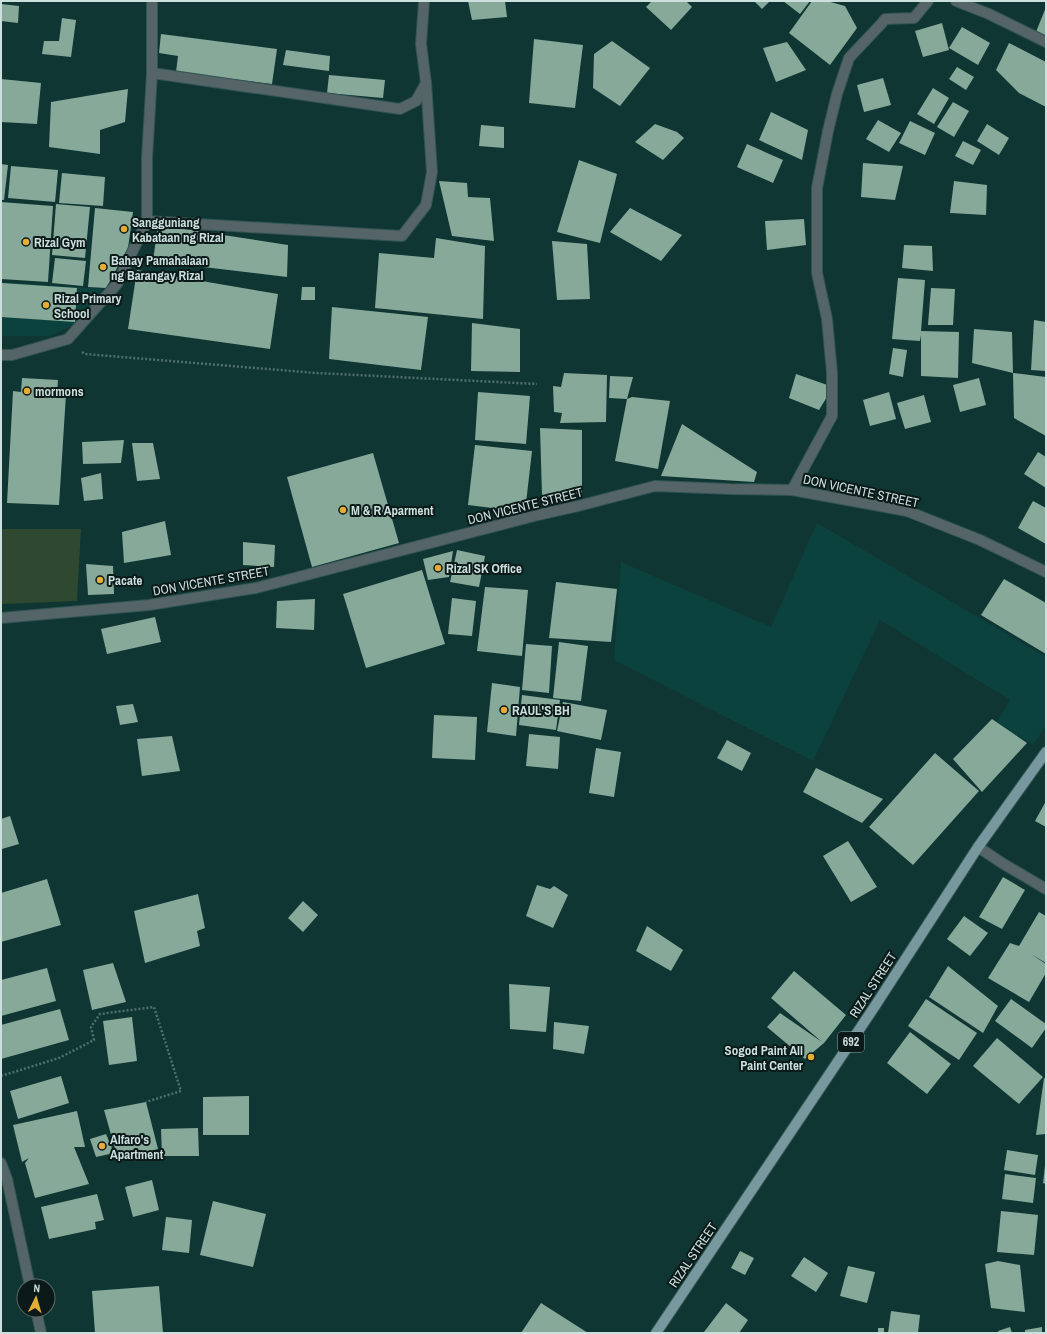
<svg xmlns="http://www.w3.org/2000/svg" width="1047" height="1334" font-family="'Archivo Narrow',sans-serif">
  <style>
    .built { fill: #0c423e }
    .green { fill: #2e492f }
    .building { fill: #86a99a }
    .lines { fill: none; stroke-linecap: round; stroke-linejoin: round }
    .service-casing { stroke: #315452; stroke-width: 12 }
    .minor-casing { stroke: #315452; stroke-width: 12 }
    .primary-casing { stroke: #315452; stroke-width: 12 }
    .path { stroke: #50706e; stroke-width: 2.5; stroke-dasharray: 2 2; stroke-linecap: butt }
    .service { stroke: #546467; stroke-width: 10 }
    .minor { stroke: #546467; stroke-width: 10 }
    .primary { stroke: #77989e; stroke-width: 10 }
    .poi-dot { fill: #e5ad35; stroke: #0b1a19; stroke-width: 1.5 }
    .labels { text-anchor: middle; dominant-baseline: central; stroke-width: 4; stroke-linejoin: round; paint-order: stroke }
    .shield { fill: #0b1a19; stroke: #91a4a2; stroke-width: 1 }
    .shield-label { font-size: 12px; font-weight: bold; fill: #cbdfdd }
    .poi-label { font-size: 13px; font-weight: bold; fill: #cbdfdd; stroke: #0b1a19; text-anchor: start }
    .street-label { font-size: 13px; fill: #cbdfdd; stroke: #0b1a19 }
  </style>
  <rect width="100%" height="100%" fill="#0f3633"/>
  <g class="built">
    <polygon points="1,282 103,289 80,322 50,336 1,336"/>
    <polygon points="817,523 1046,657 1046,725 1033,745 997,722 1010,700 880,620 813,761 614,660 621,562 771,627"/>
  </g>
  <polygon class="green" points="1,529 81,529 77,601 1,604"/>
  <g class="building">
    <polygon points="468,1 505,1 507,17 472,20"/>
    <polygon points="652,1 686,1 692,7 671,30 646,7"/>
    <polygon points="754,1 770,1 762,9"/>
    <polygon points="783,1 810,1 800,14"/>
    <polygon points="812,1 827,1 845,6 857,28 830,65 789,33"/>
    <polygon points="1,4 19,6 18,23 1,21"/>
    <polygon points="1046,7 1046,36 1036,32"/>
    <polygon points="62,18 76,20 71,57 42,54 44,41 59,41"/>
    <polygon points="942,23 949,50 923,57 915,31"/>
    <polygon points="962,27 990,43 978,65 949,48"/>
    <polygon points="161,34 277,49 272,84 176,72 178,56 159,53"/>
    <polygon points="534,39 583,45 575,108 529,103"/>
    <polygon points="612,41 650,68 620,106 593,88 594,54"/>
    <polygon points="787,42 806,70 776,82 763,48"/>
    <polygon points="1009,43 1046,62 1046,107 1019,93 996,70"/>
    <polygon points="286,50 330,56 329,71 283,65"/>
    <polygon points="957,67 974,77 966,90 949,79"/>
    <polygon points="329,75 385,80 383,98 327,93"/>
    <polygon points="883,78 891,105 864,112 857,85"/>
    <polygon points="1,79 41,83 37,124 1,122"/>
    <polygon points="933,88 949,98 934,124 917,114"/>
    <polygon points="128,89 125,122 100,130 100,154 49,147 51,102"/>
    <polygon points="953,102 969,111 954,137 937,127"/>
    <polygon points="771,112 808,130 802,160 759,140"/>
    <polygon points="878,120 901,133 889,152 866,139"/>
    <polygon points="910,121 935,133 925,155 899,143"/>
    <polygon points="655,124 677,132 684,138 663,160 635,142"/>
    <polygon points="987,124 1009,138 999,155 977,141"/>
    <polygon points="481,125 504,127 504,148 479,146"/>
    <polygon points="963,141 981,150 973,165 955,156"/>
    <polygon points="747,144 783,160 773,183 737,167"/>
    <polygon points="579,160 617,174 600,243 557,232"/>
    <polygon points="863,163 903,166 895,200 861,197"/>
    <polygon points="1,164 8,165 4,200 1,200"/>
    <polygon points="11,166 58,170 55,202 8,198"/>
    <polygon points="62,173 105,177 103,206 59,203"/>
    <polygon points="439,181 467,183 468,197 490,198 494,241 452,236"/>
    <polygon points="954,181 987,185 986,215 950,213"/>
    <polygon points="1,202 53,206 48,282 1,279"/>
    <polygon points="56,204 90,207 85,258 52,255"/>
    <polygon points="95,208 133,212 128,248 106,288 88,287"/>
    <polygon points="630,208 682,235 661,261 610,232"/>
    <polygon points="804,219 806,245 767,250 765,221"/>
    <polygon points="158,225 288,245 287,277 153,261"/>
    <polygon points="436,238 485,246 483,319 375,308 379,253 434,258"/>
    <polygon points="552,241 587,244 590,299 557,300"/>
    <polygon points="904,245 932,246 933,271 902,268"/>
    <polygon points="55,258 86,261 83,286 52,283"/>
    <polygon points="137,270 278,294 270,349 128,329"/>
    <polygon points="898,278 925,280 921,331 959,332 958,378 921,376 921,335 920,341 892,339"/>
    <polygon points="2,283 77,288 75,322 1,317"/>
    <polygon points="302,287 315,287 315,300 301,300"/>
    <polygon points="931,288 955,289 953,325 928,325"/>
    <polygon points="332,307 428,317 421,370 329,359"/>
    <polygon points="1034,320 1046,322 1046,371 1031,370"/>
    <polygon points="472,323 520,329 520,372 471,371"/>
    <polygon points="974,329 1012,332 1013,373 972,363"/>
    <polygon points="893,348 907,350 903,377 889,374"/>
    <polygon points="564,373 607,375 606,422 560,423 562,413 554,412 553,386 561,387"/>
    <polygon points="1013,373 1046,377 1046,436 1014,418"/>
    <polygon points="796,374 833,387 819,410 789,398"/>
    <polygon points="610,376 633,377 627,399 632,397 670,401 658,469 615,461 627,399 609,398"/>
    <polygon points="22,378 58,380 57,394 66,394 59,505 7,503 13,391 21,392"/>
    <polygon points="979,378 986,405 960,412 953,385"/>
    <polygon points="478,392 530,396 526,444 475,440"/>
    <polygon points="889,392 896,419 870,426 863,400"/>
    <polygon points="924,395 931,422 905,429 897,403"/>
    <polygon points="682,424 757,472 754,482 661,476"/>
    <polygon points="540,428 582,430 582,494 542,495"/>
    <polygon points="124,440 121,463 83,464 82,442"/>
    <polygon points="132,443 153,443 160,479 137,481"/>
    <polygon points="475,445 532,451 525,512 468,505"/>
    <polygon points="1038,452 1046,457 1046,488 1024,474"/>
    <polygon points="373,453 399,543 312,567 287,477"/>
    <polygon points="101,473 103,499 84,501 81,478"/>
    <polygon points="1033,501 1046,508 1046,544 1018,528"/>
    <polygon points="165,521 171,555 124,563 122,532"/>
    <polygon points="243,542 275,545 274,567 243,565"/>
    <polygon points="457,550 485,556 479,587 450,582"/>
    <polygon points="453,551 449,577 428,580 423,559"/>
    <polygon points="86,564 113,566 114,594 88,595"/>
    <polygon points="422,570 445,644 366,668 343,594"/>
    <polygon points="1004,579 1046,603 1046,654 981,615"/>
    <polygon points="556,582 617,589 611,642 549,638"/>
    <polygon points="485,587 528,590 522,656 477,651"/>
    <polygon points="452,598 476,601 472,636 448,634"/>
    <polygon points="315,599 314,630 276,628 277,601"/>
    <polygon points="155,617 161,642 107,654 101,629"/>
    <polygon points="559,642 588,646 581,701 553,698"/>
    <polygon points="526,644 552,646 549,693 522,690"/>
    <polygon points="492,683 520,687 516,736 487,732"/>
    <polygon points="522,695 560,700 556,730 519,725"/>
    <polygon points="563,702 607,710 601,740 557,731"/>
    <polygon points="133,704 138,722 120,725 116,706"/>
    <polygon points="434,715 477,717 475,760 432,758"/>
    <polygon points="992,719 1027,743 982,792 953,759"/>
    <polygon points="529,734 560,737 558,769 526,766"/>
    <polygon points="172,736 180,771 142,776 137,739"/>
    <polygon points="727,740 751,753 742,771 717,758"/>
    <polygon points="596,748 621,752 614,797 589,793"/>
    <polygon points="935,753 979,791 913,865 869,827"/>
    <polygon points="816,768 883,799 862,823 803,792"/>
    <polygon points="1046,801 1046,827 1035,821"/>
    <polygon points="10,816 19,844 2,849 1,845 1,819"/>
    <polygon points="848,841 877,887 851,902 823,856"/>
    <polygon points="1003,877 1025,890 1002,929 979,917"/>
    <polygon points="47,879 61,925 1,942 1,893"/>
    <polygon points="537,885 550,889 554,886 568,895 553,928 526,916"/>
    <polygon points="198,894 205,928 197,931 200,946 145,963 134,911"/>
    <polygon points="303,901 318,915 303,932 288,918"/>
    <polygon points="1039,912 1046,916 1046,963 1031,954 1046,964 1046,973 1029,1002 988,978 1010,943 1019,946"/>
    <polygon points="964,916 988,933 970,956 947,939"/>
    <polygon points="647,926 683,950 671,971 636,951"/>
    <polygon points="113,963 126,1002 92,1010 83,970"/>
    <polygon points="948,966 998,1006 983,1033 929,997"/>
    <polygon points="47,968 56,1001 1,1016 1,980"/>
    <polygon points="794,971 846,1015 824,1043 805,1059 767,1027 780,1013 822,1042 771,998"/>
    <polygon points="509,984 550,987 546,1032 510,1029"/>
    <polygon points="926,999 977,1033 959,1060 908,1026"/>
    <polygon points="1011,999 1046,1024 1046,1028 1032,1048 995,1021"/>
    <polygon points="60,1009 69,1040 1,1059 1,1025"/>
    <polygon points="132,1017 137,1061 109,1065 103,1021"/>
    <polygon points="554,1022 589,1026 584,1054 553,1049"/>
    <polygon points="910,1032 951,1064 927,1094 887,1063"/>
    <polygon points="997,1038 1043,1077 1019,1104 973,1066"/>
    <polygon points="61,1076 69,1103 18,1119 10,1091"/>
    <polygon points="1044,1078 1046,1079 1046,1134 1036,1135"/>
    <polygon points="249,1096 249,1135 203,1135 203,1097"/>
    <polygon points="146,1102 158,1149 118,1159 104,1110"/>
    <polygon points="77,1111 85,1147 74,1147 89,1184 35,1198 25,1163 29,1158 22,1162 13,1125"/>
    <polygon points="198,1128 199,1156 162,1156 161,1129"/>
    <polygon points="106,1134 114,1153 96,1157 90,1139"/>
    <polygon points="1007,1150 1038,1155 1035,1175 1004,1170"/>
    <polygon points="1045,1166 1046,1166 1046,1184 1043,1183"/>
    <polygon points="1005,1174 1036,1178 1033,1203 1002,1199"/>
    <polygon points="152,1180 159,1210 133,1217 125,1187"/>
    <polygon points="97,1194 104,1220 95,1222 96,1229 49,1239 41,1207"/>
    <polygon points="213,1201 266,1214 253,1267 200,1255"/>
    <polygon points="1001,1211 1038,1215 1034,1255 997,1252"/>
    <polygon points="166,1217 192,1220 189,1253 162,1250"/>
    <polygon points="740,1251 754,1258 745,1275 731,1268"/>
    <polygon points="804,1257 828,1273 816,1292 791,1276"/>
    <polygon points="998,1261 1020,1265 1025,1312 991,1308 985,1264"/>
    <polygon points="848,1266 875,1272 867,1303 840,1296"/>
    <polygon points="159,1286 163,1333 95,1333 92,1291"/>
    <polygon points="541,1303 588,1333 521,1333"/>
    <polygon points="726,1303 748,1320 739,1333 706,1333 704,1332"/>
    <polygon points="891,1311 920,1315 918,1333 888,1333"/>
    <polygon points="1010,1327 1012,1333 999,1333 998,1331"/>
    <polygon points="1042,1327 1042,1333 1025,1333 1025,1330"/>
    <rect x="878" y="1328" width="6" height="5"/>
  </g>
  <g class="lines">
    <defs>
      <polyline id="service" points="978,847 1002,863 1046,889"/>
      <g id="minor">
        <polyline points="956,1 989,14 1046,42"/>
        <polyline points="152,73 400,109 416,101 426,83 421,44 424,1"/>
        <polyline points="147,221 402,236 426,205 432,172 426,83"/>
        <polyline points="1,355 12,355 68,339 117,284 147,221 147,158 152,73 152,1"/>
        <polyline points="792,490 832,416 832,373 827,319 817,273 817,188 828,131 837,94 849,58 882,23 885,19 914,18 928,1"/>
        <polyline points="1,618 149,605 256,588 538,515 578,506 655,486 730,489 792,490 907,511 980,540 1046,572"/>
        <polyline points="1,1163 7,1179 30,1286"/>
        <polyline points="36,1310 41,1333"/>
      </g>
      <polyline id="primary" points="656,1333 875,1006 978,847 1046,752"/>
    </defs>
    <use href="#service" class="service-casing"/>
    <use href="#minor" class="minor-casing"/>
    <use href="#primary" class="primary-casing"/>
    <g class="path">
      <polyline points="82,352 85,354 316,373 537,384"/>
      <polyline points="1,1076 59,1058 94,1040 91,1027 100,1014 154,1007 181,1091 146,1102"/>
    </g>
    <use href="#service" class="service"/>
    <use href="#minor" class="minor"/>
    <use href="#primary" class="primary"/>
  </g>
  <g class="poi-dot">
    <circle cx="124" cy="229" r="4"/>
    <circle cx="26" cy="242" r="4"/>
    <circle cx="103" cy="267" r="4"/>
    <circle cx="46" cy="305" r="4"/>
    <circle cx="27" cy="391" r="4"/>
    <circle cx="343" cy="510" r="4"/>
    <circle cx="438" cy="568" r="4"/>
    <circle cx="100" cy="580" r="4"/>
    <circle cx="504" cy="710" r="4"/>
    <circle cx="811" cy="1057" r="4"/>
    <circle cx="102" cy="1146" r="4"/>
  </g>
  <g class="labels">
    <rect class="shield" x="838" y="1032" width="26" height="20" rx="3"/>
    <g class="shield-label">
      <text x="851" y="1042">692</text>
    </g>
    <g class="poi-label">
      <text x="132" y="222">Sangguniang<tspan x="132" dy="15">Kabataan ng Rizal</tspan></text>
      <text x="34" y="242">Rizal Gym</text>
      <text x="111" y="260">Bahay Pamahalaan<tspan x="111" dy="15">ng Barangay Rizal</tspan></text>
      <text x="54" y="298">Rizal Primary<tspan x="54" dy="15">School</tspan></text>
      <text x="35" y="391">mormons</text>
      <text x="351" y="510">M &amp; R Aparment</text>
      <text x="446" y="568">Rizal SK Office</text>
      <text x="108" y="580">Pacate</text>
      <text x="512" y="710">RAUL'S BH</text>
      <text x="803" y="1050" text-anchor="end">Sogod Paint All<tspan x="803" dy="15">Paint Center</tspan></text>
      <text x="110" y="1139">Alfaro's<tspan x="110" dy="15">Apartment</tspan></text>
    </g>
    <g class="street-label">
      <text transform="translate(861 491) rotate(12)">DON VICENTE STREET</text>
      <text transform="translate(525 506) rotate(-14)">DON VICENTE STREET</text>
      <text transform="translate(211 581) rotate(-10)">DON VICENTE STREET</text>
      <text transform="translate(873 985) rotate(-57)">RIZAL STREET</text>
      <text transform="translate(693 1255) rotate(-56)">RIZAL STREET</text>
    </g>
  </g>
  <rect width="1047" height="1334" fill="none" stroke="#cbdfdd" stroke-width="4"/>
  <g transform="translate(36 1298) rotate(5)"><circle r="19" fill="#0b1a19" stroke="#586967"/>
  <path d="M0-3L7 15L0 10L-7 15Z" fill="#e5ad35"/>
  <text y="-6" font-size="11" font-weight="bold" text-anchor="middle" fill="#cbdfdd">N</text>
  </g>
</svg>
